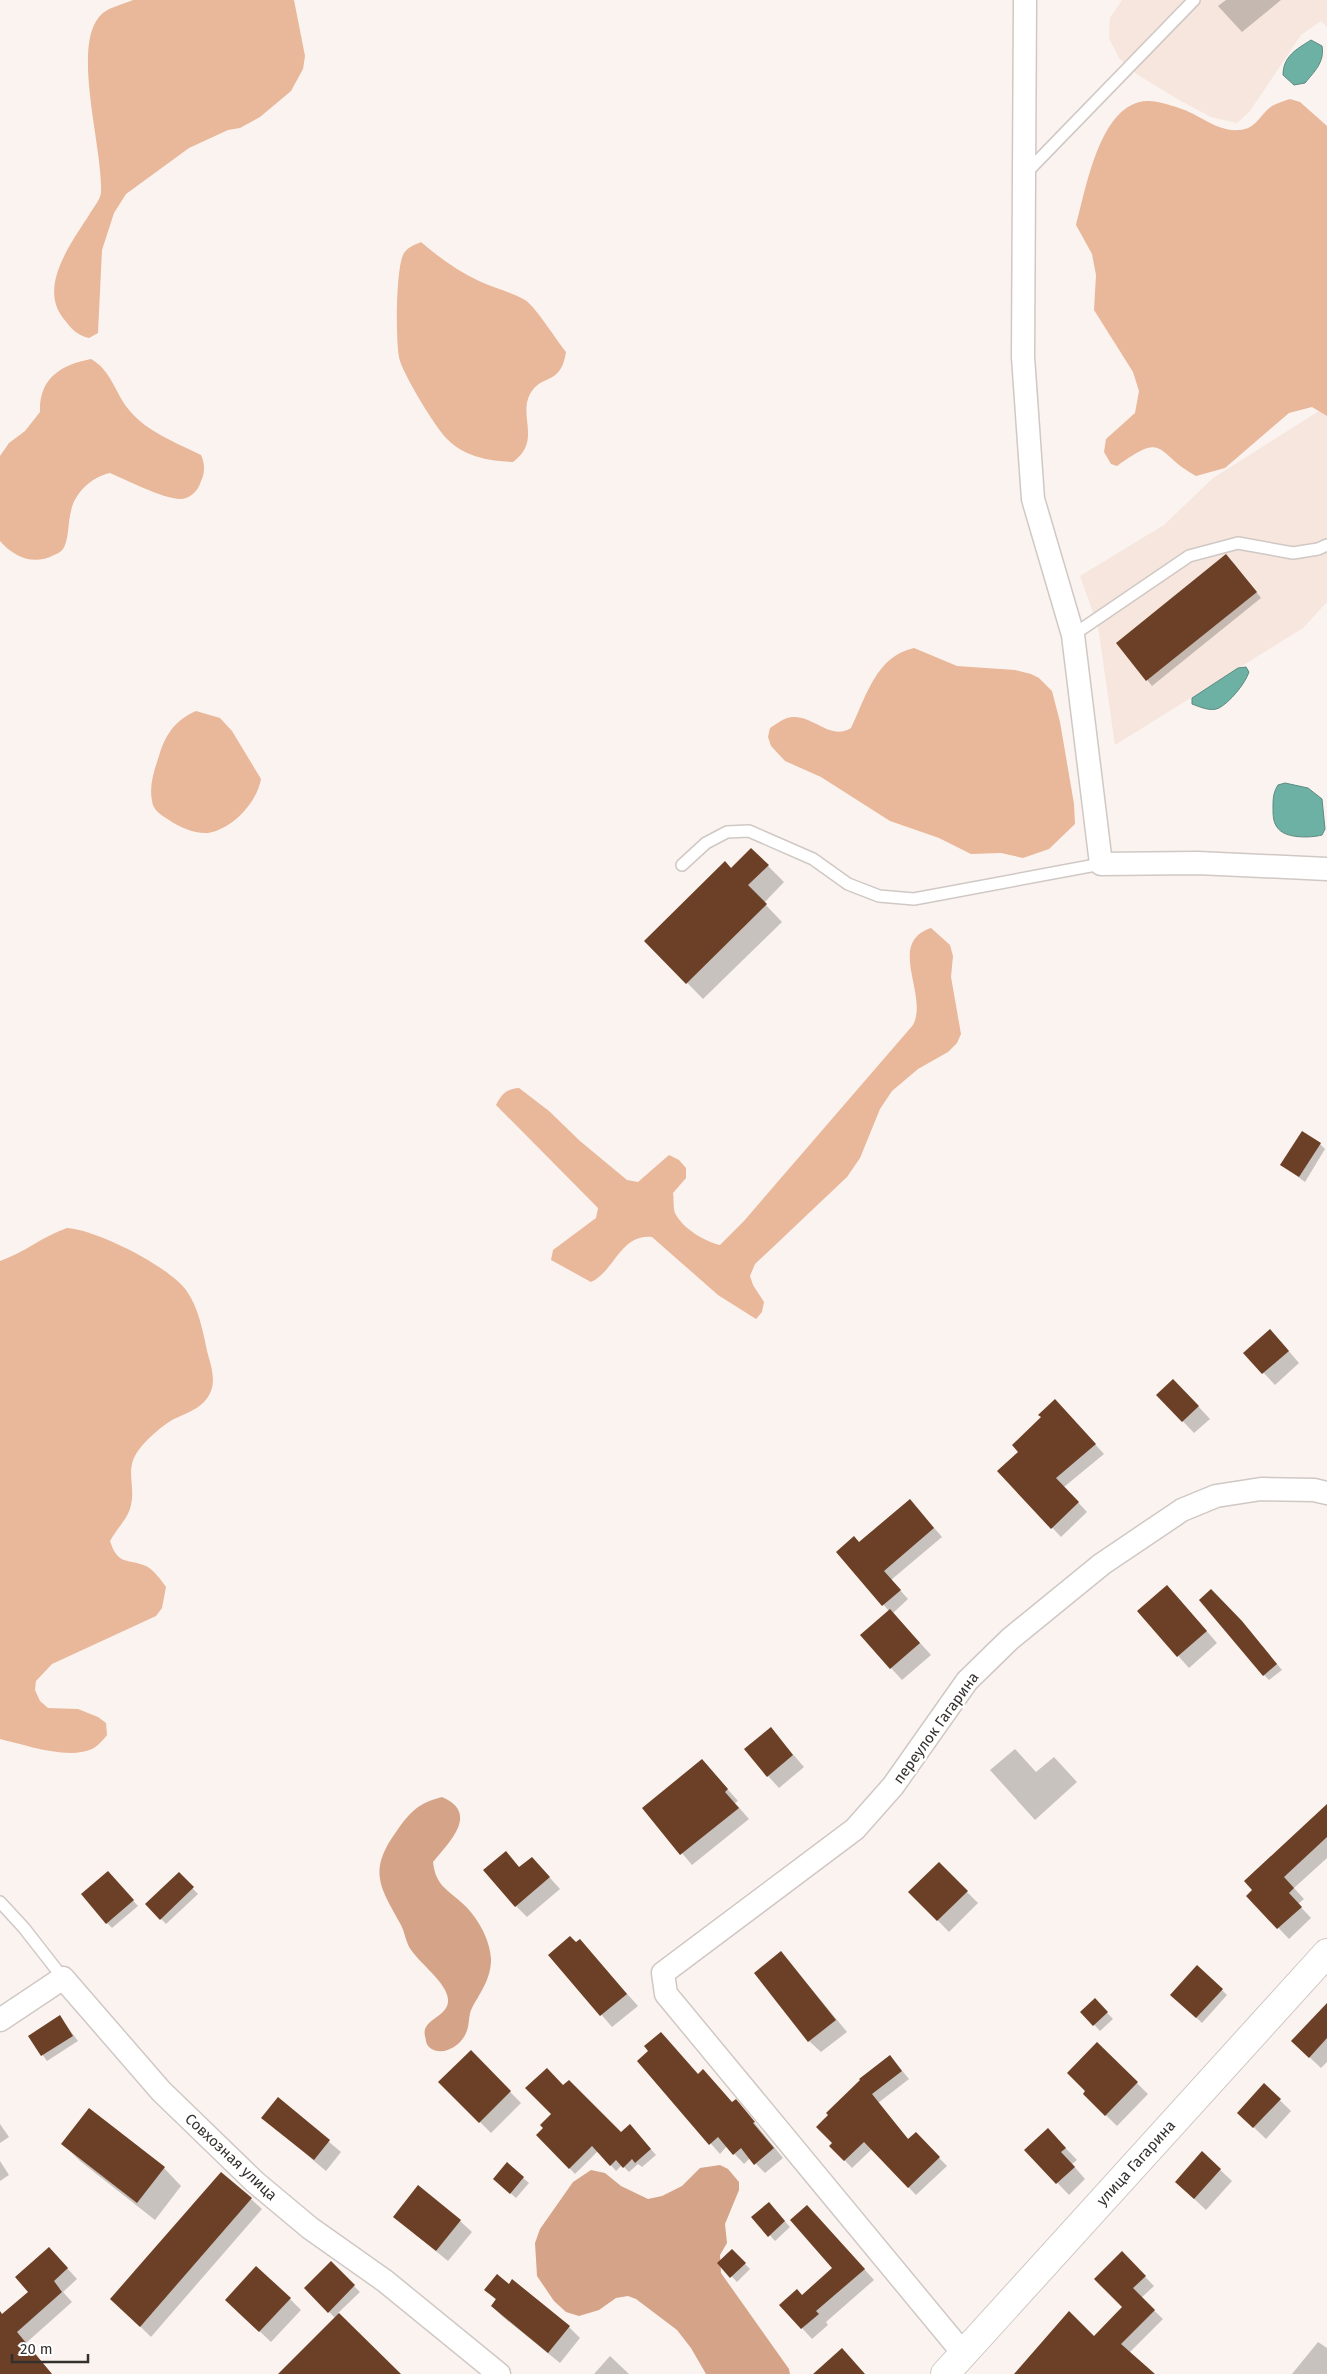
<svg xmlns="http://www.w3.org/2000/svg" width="1327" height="2374" font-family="'Fira Sans',sans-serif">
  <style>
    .built { fill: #f6e6dd }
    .green { fill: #e9b79a }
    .forest { fill: #d5a387 }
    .water { fill: #6db1a5; stroke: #5c8a81 }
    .shadow { fill: #0003 }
    .building { fill: #6b4026 }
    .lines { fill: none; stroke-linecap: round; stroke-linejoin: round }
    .service-casing { stroke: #d0c8c4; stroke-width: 14 }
    .minor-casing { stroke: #d0c8c4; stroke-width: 25 }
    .secondary-casing { stroke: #d0c8c4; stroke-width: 30 }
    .service { stroke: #fff; stroke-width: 11 }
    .minor { stroke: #fff; stroke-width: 22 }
    .secondary { stroke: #fff; stroke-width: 28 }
    .labels { text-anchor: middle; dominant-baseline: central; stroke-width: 5; stroke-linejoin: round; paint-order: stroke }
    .street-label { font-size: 15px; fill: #33302e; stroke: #fff }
  </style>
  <rect width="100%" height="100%" fill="#fbf3ef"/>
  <g class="built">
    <polygon points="1122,0 1327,0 1327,27 1321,21 1301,35 1250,111 1237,123 1211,117 1181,101 1138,75 1119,58 1109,38 1110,18"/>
    <polygon points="1327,406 1327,602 1303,628 1115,745 1098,626 1080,576 1164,525 1213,478"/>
  </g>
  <g class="green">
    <path d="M133 0H294L305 56 303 69 291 91 260 117 240 128 228 130 189 148 126 194 114 213 102 250 98 333 89 338C76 335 71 328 63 318 38 286 72 242 89 215 93 208 101 199 101 192 103 149 72 49 99 17 107 7 122 5 133 0Z"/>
    <path d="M1290 99 1300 102 1327 126V416L1312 407 1289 413 1225 468 1196 476C1154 453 1167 430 1117 466L1111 464 1104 452 1106 439 1135 413 1139 391 1133 372 1094 310 1096 275 1092 254 1076 225C1086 190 1100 100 1149 101 1158 101 1170 105 1179 108 1199 114 1217 132 1239 130 1257 129 1259 115 1272 106 1277 103 1284 101 1290 99Z"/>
    <path d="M421 242C438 257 458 271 479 281 494 288 511 292 525 300 536 307 556 340 566 352 561 386 542 373 530 394 518 417 542 440 513 462 489 461 465 457 447 439 435 427 405 377 400 361 395 346 396 270 403 255 406 248 414 245 421 242Z"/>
    <path d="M91 359C111 370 115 393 129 410 147 432 177 443 201 455 205 464 205 473 201 481 199 488 194 495 186 498 172 504 125 479 110 473 92 477 75 492 71 511 68 522 69 535 65 545 63 551 59 553 54 555 33 566 14 557 0 541V456L9 443 25 431 40 412C39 378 61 365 91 359Z"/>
    <path d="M914 648 957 666 1015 670 1031 674 1039 678 1052 691 1060 722 1074 804 1075 824 1049 849 1023 858 1001 853 971 854 939 838 890 821 821 777 785 761 771 746 768 737 770 728C775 725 781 720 787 718 811 711 829 742 851 728 866 697 876 656 914 648Z"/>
    <path d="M196 711 220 718 232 731 261 779C257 802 233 829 208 833 195 834 179 827 169 820 161 815 153 810 152 801 149 785 154 771 159 756 165 735 175 720 196 711Z"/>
    <path d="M931 928 950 945 953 956 951 977 961 1034 957 1043 948 1052 918 1069 892 1091 880 1109 860 1158 847 1177 755 1264 750 1276 753 1285 764 1302 762 1312 756 1319 718 1295 652 1237C620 1234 615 1271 591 1282L551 1260 553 1250 596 1218 598 1208 496 1105C502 1094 506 1089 519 1088L549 1111 580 1141 627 1180 638 1182 669 1155 679 1160 686 1168V1178L673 1193C674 1199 673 1208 675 1213 683 1229 704 1241 720 1245L744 1221 913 1025C929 995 886 943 931 928Z"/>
    <path d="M67 1228C97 1230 168 1266 186 1290 198 1306 203 1331 207 1351 210 1362 215 1376 212 1388 206 1408 188 1412 172 1420 161 1427 149 1437 141 1447 123 1468 136 1483 131 1505 128 1519 117 1528 110 1541 118 1566 127 1558 146 1566 154 1570 161 1580 166 1587L162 1608 156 1616 52 1664 36 1681 35 1690 40 1701 48 1708 78 1709 98 1717 106 1723 107 1735C103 1740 98 1746 92 1749 67 1760 26 1745 0 1739V1261C24 1253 43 1236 67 1228Z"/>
  </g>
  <g class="forest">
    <path d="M442 1797C480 1813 449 1842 433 1862 436 1886 446 1888 462 1903 477 1916 490 1939 491 1959 491 1979 481 1991 472 2008 468 2015 470 2025 466 2033 461 2046 441 2058 429 2047 426 2044 426 2040 425 2036 420 2016 459 2017 445 1990 437 1975 421 1964 411 1950 406 1943 405 1933 401 1925 381 1888 367 1872 396 1832 410 1812 418 1803 442 1797Z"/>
    <polygon points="720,2165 728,2169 739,2182 739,2190 725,2224 727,2243 720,2255 721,2273 789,2369 790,2374 706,2374 691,2348 677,2330 636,2299 628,2296 616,2298 599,2310 579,2316 566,2312 554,2301 537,2276 535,2243 540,2229 573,2182 591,2170 605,2173 621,2186 648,2199 662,2196 682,2186 700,2168"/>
  </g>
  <g class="water">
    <path d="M1311 40 1322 46C1325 62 1314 72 1305 83L1294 85 1283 75C1283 56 1297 49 1311 40Z"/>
    <path d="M1246 667 1249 672C1245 684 1230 702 1219 708 1211 712 1200 707 1192 704V698L1238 668Z"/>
    <path d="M1285 783 1308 788 1322 799 1325 829 1322 835C1311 838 1284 839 1277 827 1273 822 1273 814 1273 808 1273 799 1273 793 1278 785Z"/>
  </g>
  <g class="shadow">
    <polygon points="1226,0 1281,0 1242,32 1218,6"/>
    <polygon points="1232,561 1261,598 1152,686 1118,643"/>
    <polygon points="751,849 784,882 764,903 782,922 703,999 646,941 731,870"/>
    <polygon points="1320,1144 1325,1149 1305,1182 1282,1165"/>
    <polygon points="1281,1342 1299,1363 1275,1385 1245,1353"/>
    <polygon points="1185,1392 1210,1419 1194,1433 1158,1395"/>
    <polygon points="1064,1410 1104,1454 1064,1487 1087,1512 1061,1537 999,1471"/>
    <polygon points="918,1509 942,1537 891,1580 908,1599 893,1613 931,1655 902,1680 891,1668 889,1611 837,1552 859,1543"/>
    <polygon points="1178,1598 1217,1643 1189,1668 1138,1611"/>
    <polygon points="1247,1628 1282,1670 1269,1680 1264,1675"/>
    <polygon points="771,1729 804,1767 779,1788 768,1776"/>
    <polygon points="1015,1749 1036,1772 1054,1757 1077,1782 1035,1820 990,1770"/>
    <polygon points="702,1760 738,1801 735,1803 749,1819 692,1865 644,1808"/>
    <polygon points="1327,1805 1327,1858 1294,1888 1304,1899 1298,1904 1311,1918 1289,1939 1248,1896"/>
    <polygon points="506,1853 520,1868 543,1870 560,1889 527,1917 516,1906"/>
    <polygon points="939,1864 978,1903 949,1932 910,1892"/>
    <polygon points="179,1874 198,1894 166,1924 147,1904"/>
    <polygon points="113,1878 138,1906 112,1928 107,1923"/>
    <polygon points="580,1941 638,2006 612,2027 550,1955"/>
    <polygon points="781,1952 847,2032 821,2052 809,2041"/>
    <polygon points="1222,1990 1227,1995 1202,2023 1178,2000"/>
    <polygon points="1095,2000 1113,2019 1100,2031 1082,2012"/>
    <polygon points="1327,2015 1327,2062 1321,2068 1304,2052"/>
    <polygon points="60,2017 78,2041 47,2061 29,2036"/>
    <polygon points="1097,2044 1148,2094 1117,2126 1084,2094"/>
    <polygon points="471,2052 521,2103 491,2133 440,2082"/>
    <polygon points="890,2056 909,2079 878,2103 909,2140 916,2134 947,2166 916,2195 872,2149 852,2168 831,2146"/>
    <polygon points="638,2061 698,2075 732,2103 736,2100 783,2158 765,2173 750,2158 744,2164 727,2146 720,2154"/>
    <polygon points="1264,2085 1291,2111 1266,2139 1239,2113"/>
    <polygon points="563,2086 621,2134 635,2131 656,2155 642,2167 638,2164 629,2172 622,2165 616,2171 598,2151 575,2174 538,2135 553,2114"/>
    <polygon points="278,2099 341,2152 326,2171 263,2118"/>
    <polygon points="89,2110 164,2168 181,2186 155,2220 80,2161 63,2144"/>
    <polygon points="0,2124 9,2137 0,2143"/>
    <polygon points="1048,2130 1077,2160 1072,2164 1085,2179 1069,2195 1026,2150"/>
    <polygon points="1202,2153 1232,2181 1206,2210 1188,2193"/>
    <polygon points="0,2161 9,2175 0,2181"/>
    <polygon points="507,2164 529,2183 516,2198 500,2184"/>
    <polygon points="251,2199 262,2209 151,2337 112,2299"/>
    <polygon points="774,2209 790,2227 775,2241 753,2217"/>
    <polygon points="817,2216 874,2280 826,2322 828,2325 812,2339 781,2305 802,2296 834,2268"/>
    <polygon points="394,2217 460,2221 472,2232 448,2261"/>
    <polygon points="732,2251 750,2269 737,2282 719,2263"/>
    <polygon points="1122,2253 1154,2286 1141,2298 1163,2319 1129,2353 1153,2374 1019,2374 1094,2337 1123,2307"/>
    <polygon points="59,2259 77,2279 63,2292 72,2302 26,2343 52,2374 0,2374 0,2318 30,2292"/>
    <polygon points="331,2263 360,2292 338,2313 399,2374 286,2374 335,2318 305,2288"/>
    <polygon points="486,2290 569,2327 580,2338 560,2363 503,2317 492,2306 497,2301"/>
    <polygon points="290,2299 301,2310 271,2342 238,2311"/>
    <polygon points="1318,2342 1327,2348 1327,2374 1292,2374"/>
    <polygon points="610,2356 629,2374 594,2374"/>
  </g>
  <g class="building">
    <polygon points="1226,554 1257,592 1146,681 1116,643"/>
    <polygon points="751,848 769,865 748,885 767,904 686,984 644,941 725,861 731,868"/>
    <polygon points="1302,1131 1321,1143 1299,1177 1280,1165"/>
    <polygon points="1270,1329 1289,1351 1262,1374 1243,1353"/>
    <polygon points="1173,1379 1199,1406 1182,1422 1156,1395"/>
    <polygon points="1055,1399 1096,1444 1056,1478 1079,1502 1051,1529 997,1471 1018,1452 1012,1445 1041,1417 1038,1415"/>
    <polygon points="910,1499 934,1528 884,1571 901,1590 882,1606 836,1552 854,1536 859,1542"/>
    <polygon points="1167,1585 1207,1631 1177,1657 1137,1611"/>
    <polygon points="1211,1589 1242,1621 1277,1664 1263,1676 1199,1600"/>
    <polygon points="890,1609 920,1643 890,1669 860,1635"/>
    <polygon points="771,1727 793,1755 767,1777 744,1749"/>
    <polygon points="702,1759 728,1789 725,1792 739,1808 680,1855 642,1808"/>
    <polygon points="1327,1804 1327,1837 1284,1877 1294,1888 1289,1893 1302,1907 1277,1929 1246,1896 1252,1890 1244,1881"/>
    <polygon points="506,1851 519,1867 532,1857 550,1877 515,1907 483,1870"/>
    <polygon points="939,1862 968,1891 937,1921 908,1892"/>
    <polygon points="108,1871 134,1900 106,1924 81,1894"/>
    <polygon points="179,1872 194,1887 160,1920 145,1904"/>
    <polygon points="570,1936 576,1942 580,1939 627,1994 600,2016 548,1955"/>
    <polygon points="781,1951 836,2020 808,2042 754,1973"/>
    <polygon points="1197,1965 1223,1989 1196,2018 1170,1995"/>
    <polygon points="1095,1998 1108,2012 1093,2026 1080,2012"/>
    <polygon points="1327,2003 1327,2038 1309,2058 1291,2041"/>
    <polygon points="60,2015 73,2036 41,2056 28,2036"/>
    <polygon points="661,2032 698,2074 703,2069 732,2102 736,2099 755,2122 753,2123 774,2148 754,2165 741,2148 733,2155 718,2137 709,2145 637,2061 648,2051 644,2046"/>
    <polygon points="1097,2042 1138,2082 1105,2116 1083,2094 1085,2091 1067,2073"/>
    <polygon points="471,2050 511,2091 479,2123 438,2082"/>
    <polygon points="890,2055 902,2071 872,2094 908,2139 916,2132 940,2157 908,2188 864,2142 844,2161 829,2146 832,2143 816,2127 828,2115 826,2113 860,2080 859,2079"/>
    <polygon points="547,2068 563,2085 569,2080 621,2132 630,2124 651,2149 635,2163 632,2159 623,2168 616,2160 610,2166 592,2146 569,2169 536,2135 543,2128 540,2125 551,2114 525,2088"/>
    <polygon points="1264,2083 1281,2099 1253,2128 1237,2113"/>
    <polygon points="278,2097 330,2140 314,2160 261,2118"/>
    <polygon points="89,2108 165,2167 137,2203 61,2144"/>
    <polygon points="1048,2128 1066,2148 1061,2152 1075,2167 1056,2184 1024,2150"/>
    <polygon points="1202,2151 1221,2169 1194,2199 1175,2182"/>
    <polygon points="507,2162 524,2177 510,2194 493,2179"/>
    <polygon points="221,2172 252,2198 140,2327 110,2299"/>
    <polygon points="418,2185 461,2220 436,2251 393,2217"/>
    <polygon points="769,2202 785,2221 768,2237 751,2217"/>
    <polygon points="807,2205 865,2269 816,2311 819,2314 801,2329 779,2305 797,2289 802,2295 832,2268 790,2220"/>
    <polygon points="49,2247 68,2268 54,2281 62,2292 17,2332 52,2374 0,2374 0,2311 2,2314 28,2292 15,2277"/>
    <polygon points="732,2249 746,2263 730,2278 717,2263"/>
    <polygon points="1122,2251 1146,2276 1133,2288 1155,2310 1121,2344 1155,2374 1014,2374 1069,2311 1094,2336 1122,2307 1094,2279"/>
    <polygon points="331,2261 355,2285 328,2313 304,2288"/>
    <polygon points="256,2266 291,2298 259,2332 225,2300"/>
    <polygon points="497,2274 509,2284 512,2279 570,2326 548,2353 491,2306 496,2299 484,2290"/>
    <polygon points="339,2313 401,2374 278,2374"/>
    <polygon points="842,2348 865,2374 813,2374"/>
  </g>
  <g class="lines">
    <defs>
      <g id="service">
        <polyline points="1026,173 1194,0"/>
        <polyline points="1073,635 1189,556 1238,543 1293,553 1318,549 1327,545"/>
        <polyline points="682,865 706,843 727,832 749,831 813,859 848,884 879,896 914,899 1101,864"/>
        <polyline points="0,1902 24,1928 63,1978"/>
      </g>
      <g id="minor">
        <polyline points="1025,0 1023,357 1033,499 1073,635 1101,864 1198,863 1327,869"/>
        <polyline points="0,2020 63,1978 161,2091 255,2182 310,2228 385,2281 499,2374"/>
        <polyline points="963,2353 666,1994 663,1973 855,1829 893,1786 967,1681 1010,1639 1102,1564 1182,1510 1216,1496 1261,1489 1314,1490 1327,1493"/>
      </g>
      <polyline id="secondary" points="945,2374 1327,1953"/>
    </defs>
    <use href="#service" class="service-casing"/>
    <use href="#minor" class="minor-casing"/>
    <use href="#secondary" class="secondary-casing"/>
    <use href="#service" class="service"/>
    <use href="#minor" class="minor"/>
    <use href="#secondary" class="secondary"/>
  </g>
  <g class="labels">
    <g class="street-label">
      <text transform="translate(936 1728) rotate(-54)">переулок Гагарина</text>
      <text transform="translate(231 2157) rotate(43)">Совхозная улица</text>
      <text transform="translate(1136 2163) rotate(-48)">улица Гагарина</text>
    </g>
  </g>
  <path d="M12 2354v8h76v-8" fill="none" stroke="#33302e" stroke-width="2.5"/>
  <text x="20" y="2354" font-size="15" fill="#33302e" stroke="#ffffff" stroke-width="4" paint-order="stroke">20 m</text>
</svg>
